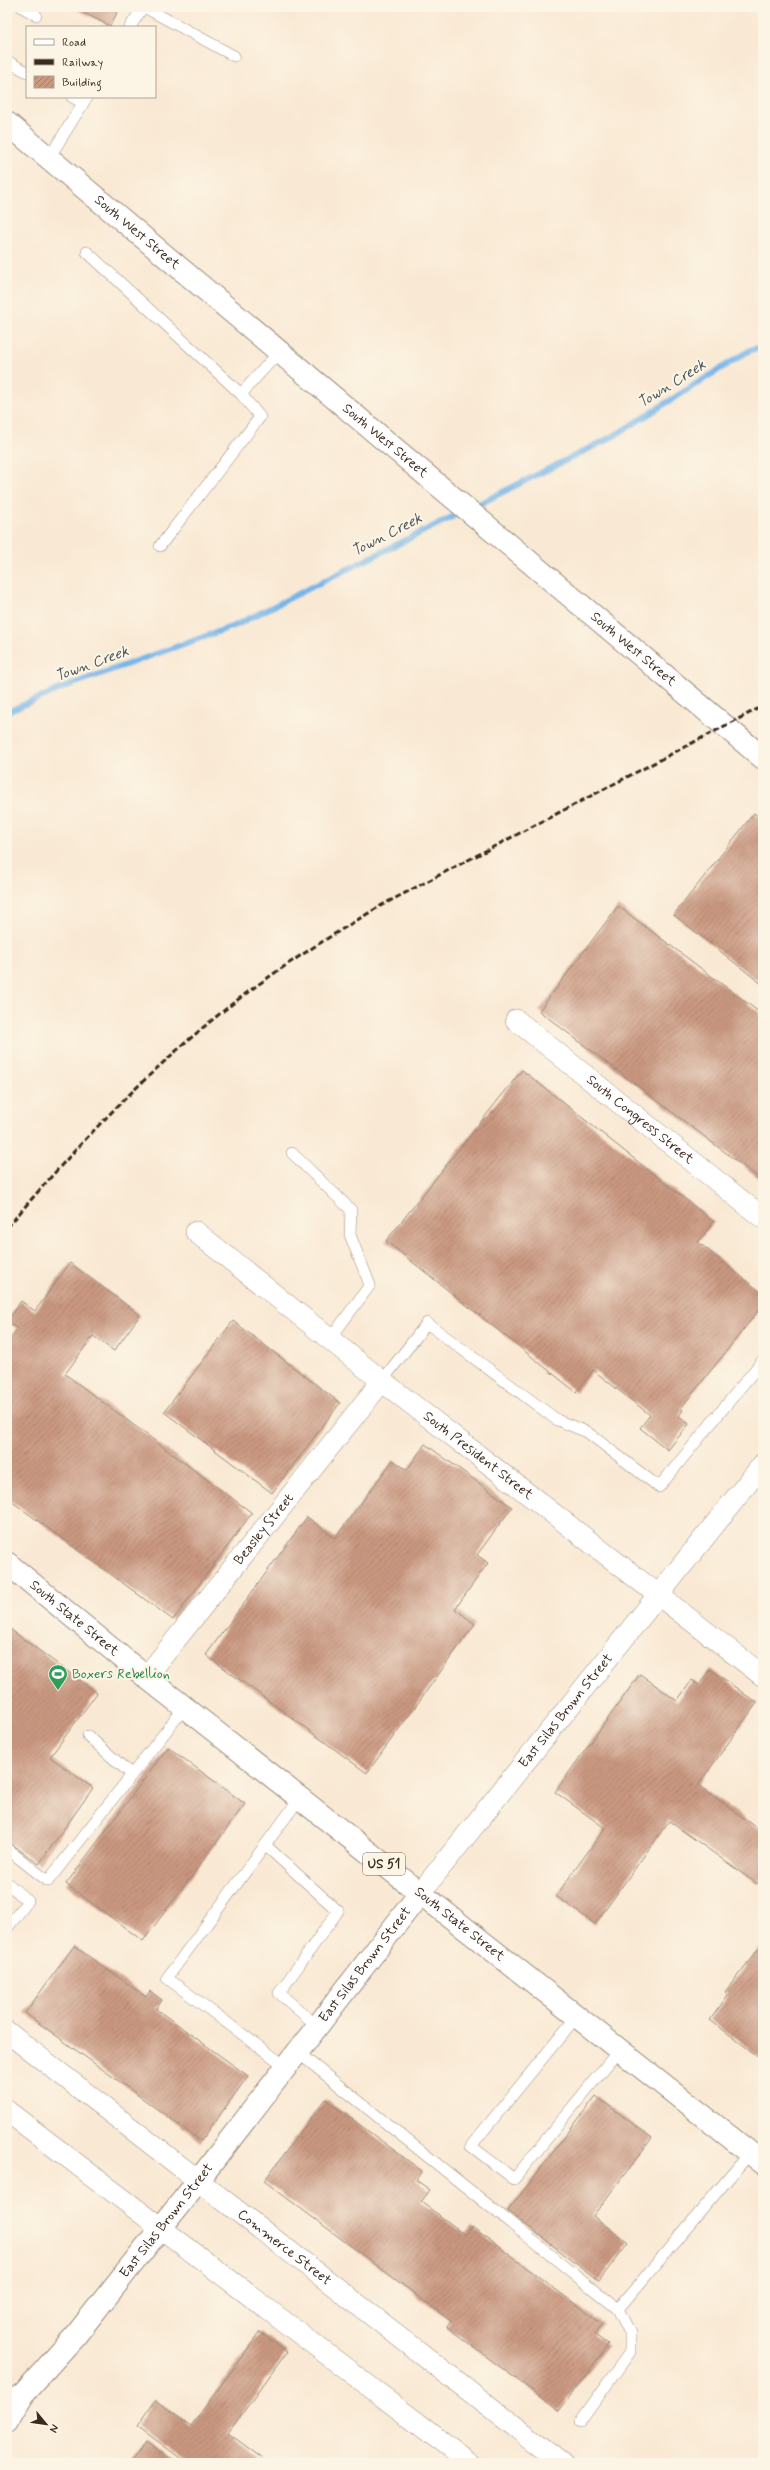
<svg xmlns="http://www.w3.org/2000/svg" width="770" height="2470" font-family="Mynerve,sans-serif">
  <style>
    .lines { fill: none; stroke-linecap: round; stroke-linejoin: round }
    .stream { stroke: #76b5e9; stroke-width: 6 }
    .building { fill: url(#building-hatch) }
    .service-casing { stroke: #9a8a79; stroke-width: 12 }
    .minor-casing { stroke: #9a8a79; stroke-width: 22 }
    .tertiary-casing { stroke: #9a8a79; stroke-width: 24 }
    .primary-casing { stroke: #9a8a79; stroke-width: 24 }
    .service { stroke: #fff; stroke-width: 11 }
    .minor { stroke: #fff; stroke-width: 21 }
    .tertiary { stroke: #fff; stroke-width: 22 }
    .primary { stroke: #fff; stroke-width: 22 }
    .rail { stroke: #3b2a1e; stroke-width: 3; stroke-dasharray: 6 3; stroke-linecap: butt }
    .labels { text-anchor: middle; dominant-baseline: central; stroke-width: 4; stroke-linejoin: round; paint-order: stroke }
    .shield { fill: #fcf5e5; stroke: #75675a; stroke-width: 1 }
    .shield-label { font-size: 13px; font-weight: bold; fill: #3b2a1e }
    .street-label { font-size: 14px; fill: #3b2a1e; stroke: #fcf5e5 }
    .leisure-label { font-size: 14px; fill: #27864d; stroke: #fcf5e5; text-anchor: start }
    .water-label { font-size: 15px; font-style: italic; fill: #4d545b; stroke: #fcf5e5 }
  </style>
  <defs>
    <pattern id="building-hatch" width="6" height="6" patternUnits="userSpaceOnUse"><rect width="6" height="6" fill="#ca9881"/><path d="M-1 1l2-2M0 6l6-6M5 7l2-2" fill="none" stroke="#a57c69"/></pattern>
  </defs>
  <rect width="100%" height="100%" fill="#fcf5e5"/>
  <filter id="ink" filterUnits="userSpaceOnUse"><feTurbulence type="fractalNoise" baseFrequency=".025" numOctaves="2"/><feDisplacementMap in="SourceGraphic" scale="8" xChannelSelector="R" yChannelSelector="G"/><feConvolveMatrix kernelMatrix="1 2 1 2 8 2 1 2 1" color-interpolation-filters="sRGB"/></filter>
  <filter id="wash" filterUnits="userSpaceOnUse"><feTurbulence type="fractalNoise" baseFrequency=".012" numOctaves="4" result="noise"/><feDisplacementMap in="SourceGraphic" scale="16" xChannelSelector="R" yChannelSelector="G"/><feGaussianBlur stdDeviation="0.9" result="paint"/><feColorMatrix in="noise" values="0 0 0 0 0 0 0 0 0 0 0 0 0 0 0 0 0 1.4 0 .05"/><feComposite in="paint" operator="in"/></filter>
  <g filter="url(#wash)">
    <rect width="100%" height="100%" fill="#f9e9d4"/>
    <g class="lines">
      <g class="stream">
        <polyline points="471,508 614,436 750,350 763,347"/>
        <polyline points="7,712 67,686 234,626 462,512"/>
      </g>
    </g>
    <g id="blocks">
      <g class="building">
        <polygon points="72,7 120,7 110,26"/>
        <polygon points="754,813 763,820 763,985 674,915"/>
        <polygon points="618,906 763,1015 763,1181 539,1011"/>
        <polygon points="522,1070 714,1222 698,1242 763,1294 763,1305 681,1408 683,1410 679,1416 689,1424 668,1450 640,1428 650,1415 593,1370 576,1392 386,1241"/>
        <polygon points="70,1263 140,1315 114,1351 93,1336 65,1374 252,1513 173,1620 7,1498 7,1342 17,1329 7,1321 21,1301 35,1311"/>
        <polygon points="233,1321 340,1403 272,1493 164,1412"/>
        <polygon points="425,1444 512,1507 477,1555 488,1563 455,1609 475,1624 367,1773 206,1655 307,1517 335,1538 393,1460 407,1470"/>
        <polygon points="7,1627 97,1693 50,1757 93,1788 39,1864 7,1841"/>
        <polygon points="710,1669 757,1703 698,1785 763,1832 763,1875 757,1884 669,1821 595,1924 556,1896 605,1828 555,1792 640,1674 677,1701 692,1680 699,1685"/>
        <polygon points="168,1747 245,1804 143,1941 66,1884"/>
        <polygon points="763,1943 763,2060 710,2020 728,1995 725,1992"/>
        <polygon points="74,1946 146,1997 150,1991 162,2000 156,2009 248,2076 201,2141 25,2013"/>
        <polygon points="596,2096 652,2138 593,2216 628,2243 599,2281 508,2211"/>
        <polygon points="325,2099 422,2171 416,2180 430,2190 421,2202 466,2235 472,2227 602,2324 594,2334 608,2345 559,2411 447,2327 451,2321 264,2181"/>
        <polygon points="260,2332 287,2352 228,2433 266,2461 264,2463 187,2463 137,2426 155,2400 191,2426"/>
        <polygon points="146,2441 177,2463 130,2463"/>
      </g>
    </g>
  </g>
  <g filter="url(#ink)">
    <use href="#blocks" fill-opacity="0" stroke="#9a8a79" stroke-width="1"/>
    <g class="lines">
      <defs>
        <g id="service">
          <polyline points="22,7 36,15"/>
          <polyline points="144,7 234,56"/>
          <polyline points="130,27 143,7"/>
          <polyline points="7,61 27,72"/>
          <polyline points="72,97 83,103"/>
          <polyline points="49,158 87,97"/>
          <polyline points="87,252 241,394 260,417 160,546"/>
          <polyline points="241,394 279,352"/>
          <polyline points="292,1153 351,1210 350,1235 370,1285 330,1339"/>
          <polyline points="382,1381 427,1323 557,1420 587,1432 659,1487 763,1360"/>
          <polyline points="88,1736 131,1774"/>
          <polyline points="265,1845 338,1911 279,1993 316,2025"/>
          <polyline points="7,1849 48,1881 185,1707"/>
          <polyline points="7,1883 28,1901 7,1928"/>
          <polyline points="577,2016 471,2146 514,2179 619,2050"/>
          <polyline points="296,2051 618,2309"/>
          <polyline points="285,2066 167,1978 300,1798"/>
          <polyline points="580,2422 630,2352 630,2333 618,2309 750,2153"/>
        </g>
        <g id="minor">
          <path id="s1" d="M516 1020 763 1218"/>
          <path id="s2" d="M196 1232 382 1381 763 1676"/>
          <path id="s3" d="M146 1677 382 1381"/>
          <path id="s4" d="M421 1892 763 1464"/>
          <path id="s5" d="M7 2032 562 2463"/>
          <polyline points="7,2111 470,2463"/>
        </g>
        <g id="tertiary">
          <path id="s6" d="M7 123 763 758"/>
          <path id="s7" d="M7 2404 23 2394 76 2335 198 2181 421 1892"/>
          <polyline points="7,2422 23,2394"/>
        </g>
        <g id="primary">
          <path id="s8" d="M7 1563 146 1677 763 2163"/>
        </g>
      </defs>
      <use href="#service" class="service-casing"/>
      <use href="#minor" class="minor-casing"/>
      <use href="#tertiary" class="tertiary-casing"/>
      <use href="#primary" class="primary-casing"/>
      <use href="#service" class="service"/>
      <use href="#minor" class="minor"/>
      <use href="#tertiary" class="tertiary"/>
      <use href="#primary" class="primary"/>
      <path class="rail" d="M7 1228C68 1155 132 1087 205 1026 259 980 322 941 382 905L763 706"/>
    </g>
  </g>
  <defs>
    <symbol id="stadium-pin" viewBox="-11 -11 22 30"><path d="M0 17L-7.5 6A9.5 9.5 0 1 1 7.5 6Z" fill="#2e9e5b" stroke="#fcf5e5"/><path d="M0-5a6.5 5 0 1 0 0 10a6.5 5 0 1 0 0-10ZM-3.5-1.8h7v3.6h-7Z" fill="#fff"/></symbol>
  </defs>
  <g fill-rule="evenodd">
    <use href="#stadium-pin" x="47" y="1663" width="22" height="30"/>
  </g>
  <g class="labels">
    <rect class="shield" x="363" y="1853" width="42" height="22" rx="3"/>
    <g class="shield-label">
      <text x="384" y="1864">US 51</text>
    </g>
    <g class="street-label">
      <text stroke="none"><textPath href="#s6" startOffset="170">South West Street</textPath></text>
      <text stroke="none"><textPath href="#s6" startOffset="494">South West Street</textPath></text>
      <text stroke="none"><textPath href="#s6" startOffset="818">South West Street</textPath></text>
      <text stroke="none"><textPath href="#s1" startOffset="159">South Congress Street</textPath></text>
      <text stroke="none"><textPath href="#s2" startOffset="360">South President Street</textPath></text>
      <text stroke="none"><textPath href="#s3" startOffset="189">Beasley Street</textPath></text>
      <text stroke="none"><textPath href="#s8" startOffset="87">South State Street</textPath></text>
      <text stroke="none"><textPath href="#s4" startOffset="232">East Silas Brown Street</textPath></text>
      <text stroke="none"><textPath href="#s8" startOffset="579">South State Street</textPath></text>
      <text stroke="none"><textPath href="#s7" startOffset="568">East Silas Brown Street</textPath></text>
      <text stroke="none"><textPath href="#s7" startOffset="244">East Silas Brown Street</textPath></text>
      <text stroke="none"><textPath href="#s5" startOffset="351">Commerce Street</textPath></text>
    </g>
    <g class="leisure-label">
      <text x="72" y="1674">Boxers Rebellion</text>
    </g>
    <g class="water-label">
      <text transform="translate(672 384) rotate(-32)">Town Creek</text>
      <text transform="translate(387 535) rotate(-27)">Town Creek</text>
      <text transform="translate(92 664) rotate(-20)">Town Creek</text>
    </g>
  </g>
  <rect width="770" height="2470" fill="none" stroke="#fcf5e5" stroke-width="24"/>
  <rect x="26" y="26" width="130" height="72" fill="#fcf5e5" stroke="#afa495"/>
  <rect x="34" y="39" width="20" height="6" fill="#ffffff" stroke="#afa495"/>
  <text x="62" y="46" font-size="12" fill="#3b2a1e">Road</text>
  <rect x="34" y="59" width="20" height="6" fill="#3b2a1e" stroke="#afa495"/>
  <text x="62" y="66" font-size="12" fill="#3b2a1e">Railway</text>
  <rect x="34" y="76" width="20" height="12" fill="url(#building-hatch)" stroke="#afa495"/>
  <text x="62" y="86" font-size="12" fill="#3b2a1e">Building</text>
  <g transform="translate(46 2424) rotate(119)" stroke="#fcf5e5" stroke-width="3" paint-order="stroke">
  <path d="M0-3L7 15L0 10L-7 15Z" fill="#3b2a1e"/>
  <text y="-6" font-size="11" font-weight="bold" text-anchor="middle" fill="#3b2a1e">N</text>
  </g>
</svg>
